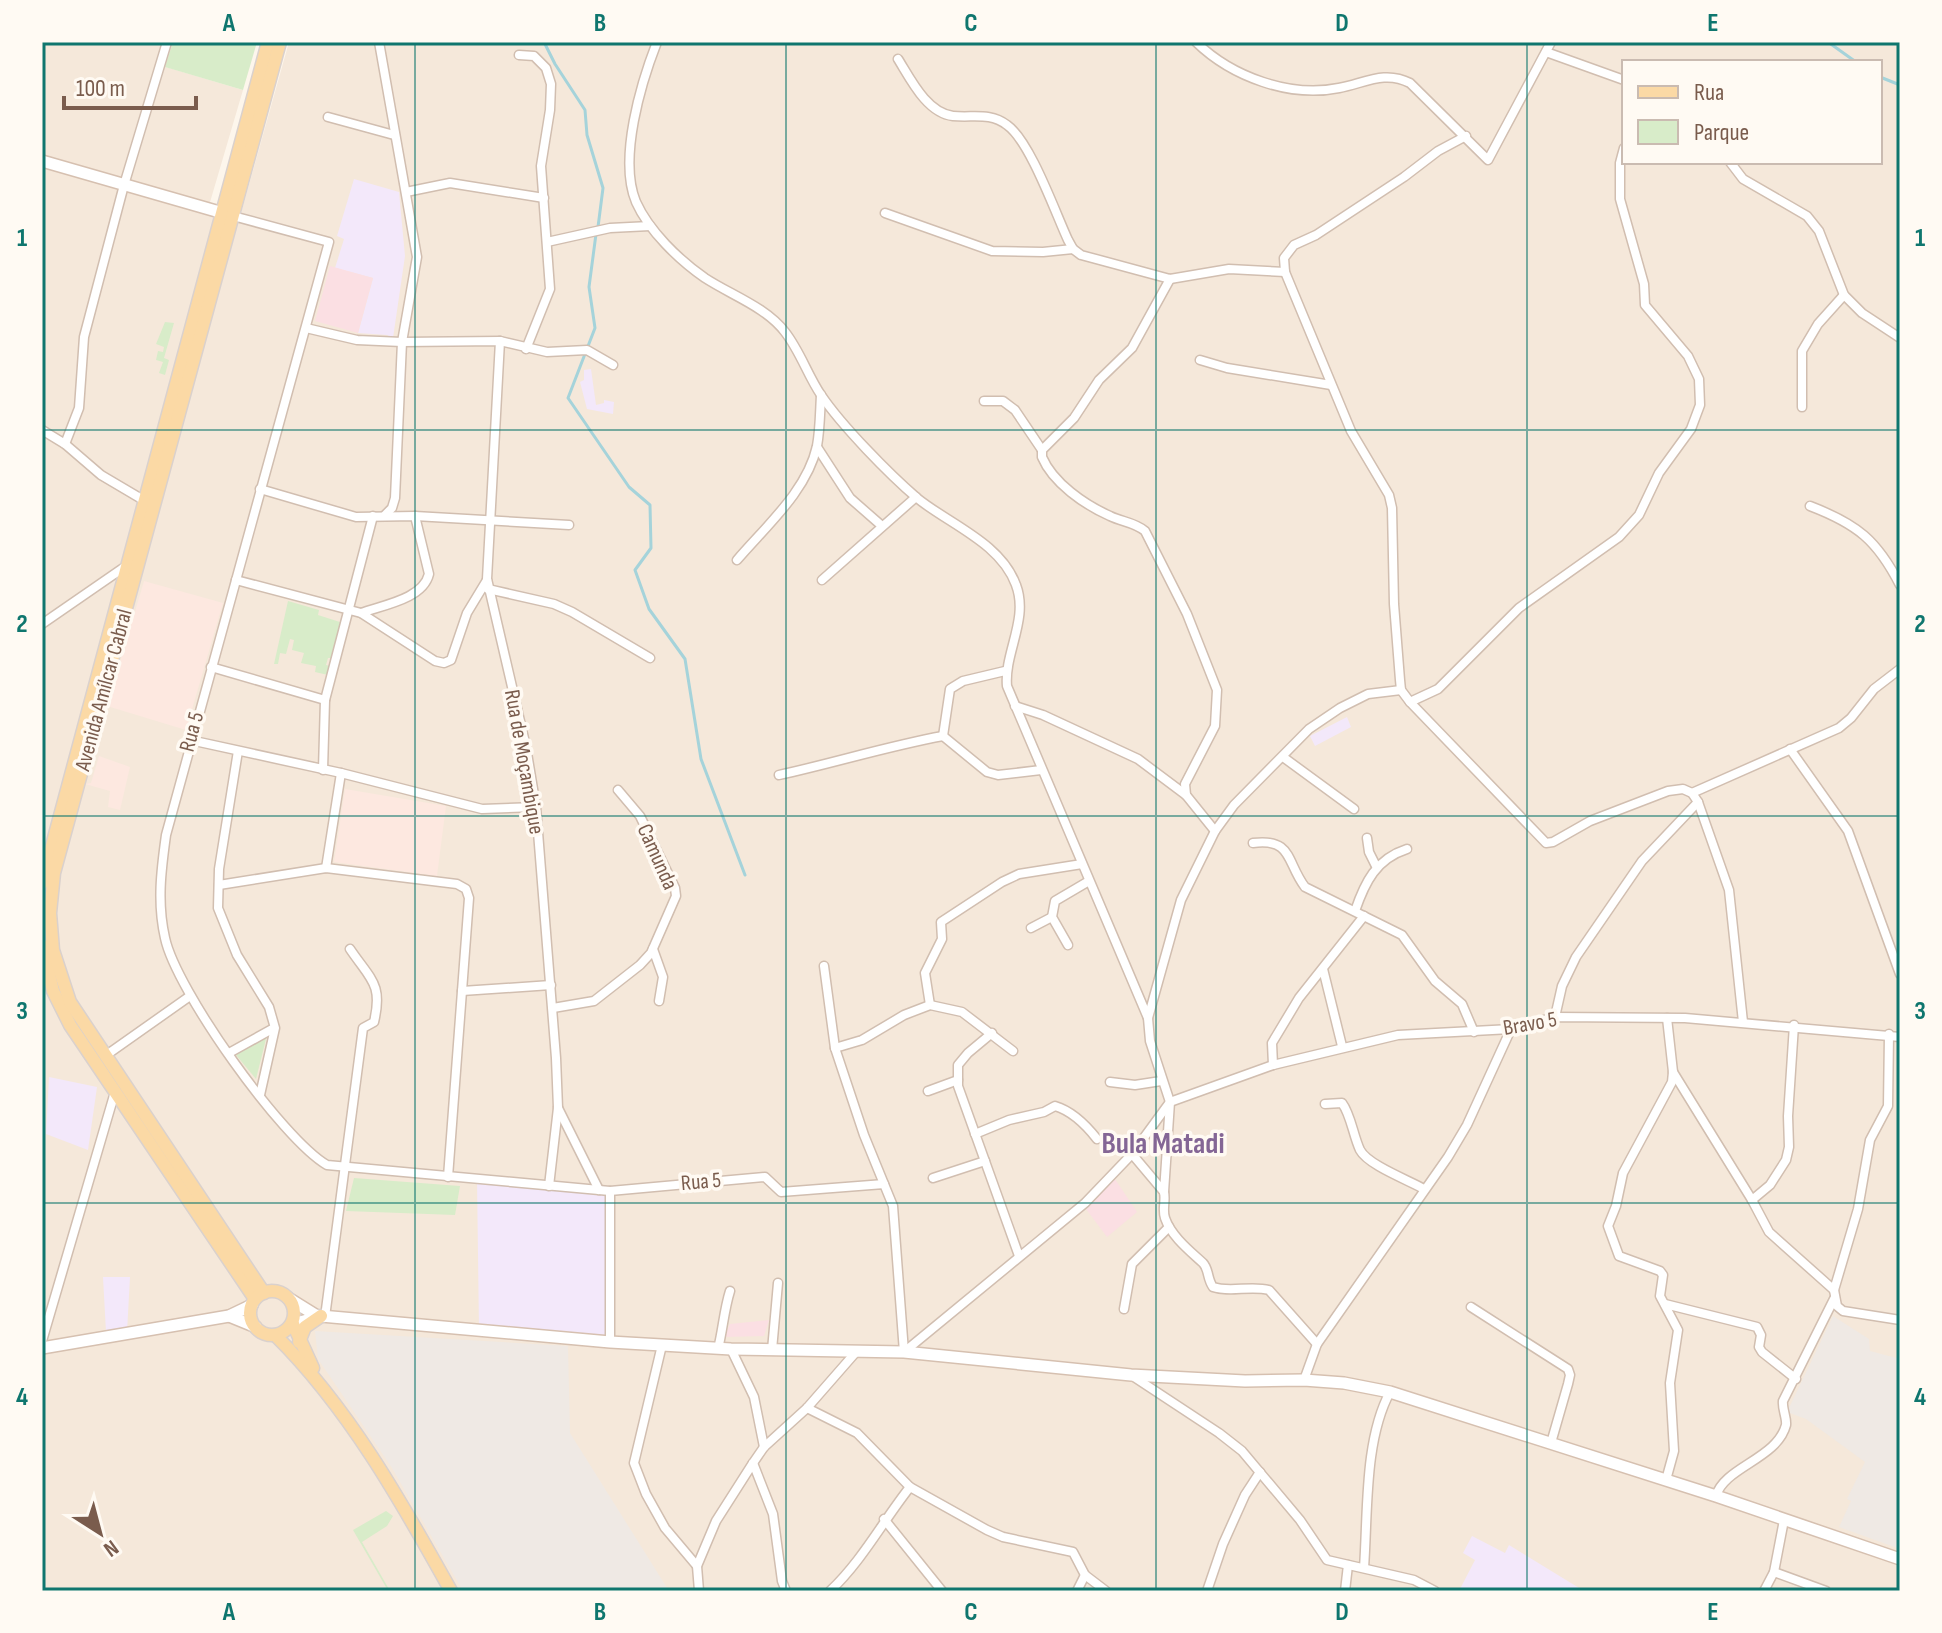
<svg xmlns="http://www.w3.org/2000/svg" width="1942" height="1633" font-family="'Sofia Sans Condensed',sans-serif">
  <style>
    .residential { fill: #f5e8da; fill-rule: evenodd }
    .commercial { fill: #fde8e0 }
    .industrial { fill: #efe9e4 }
    .education { fill: #f3e8fa }
    .medical { fill: #fbdfe3 }
    .green { fill: #d8ecc9 }
    .lines { fill: none; stroke-linecap: round; stroke-linejoin: round }
    .stream { stroke: #a5d3da; stroke-width: 3 }
    .street-casing { stroke: #d1beb0; stroke-width: 11 }
    .secondary-casing { stroke: #d6c0b0; stroke-width: 14 }
    .primary-casing { stroke: #dad1cd; stroke-width: 15 }
    .street { stroke: #fff; stroke-width: 8 }
    .secondary { stroke: #fff; stroke-width: 11 }
    .primary { stroke: #fbd9a5; stroke-width: 12 }
    .grid { fill: none; stroke: #0f766e; stroke-width: 2; stroke-opacity: 0.55 }
    .labels { text-anchor: middle; dominant-baseline: central; stroke-width: 7; stroke-linejoin: round; paint-order: stroke }
    .street-label { font-size: 22px; fill: #7a5c4d; stroke: #fffaf3 }
    .district-label { font-size: 30px; font-weight: bold; fill: #846695; stroke: #fffaf3 }
    .neatline { fill: none; stroke: #0f766e; stroke-width: 3 }
    .grid-label { font-size: 26px; text-anchor: middle; font-weight: bold; fill: #0f766e }
  </style>
  <rect width="100%" height="100%" fill="#fdf6ec"/>
  <path class="residential" d="M42 42H173L166 67 243 90 208 209 240 217 289 42H1900V1591H42ZM1624 62H1880V162H1624Z"/>
  <g class="commercial">
    <polygon points="144,581 223,603 186,730 107,706"/>
    <polygon points="99,756 130,767 120,810 108,807 110,791 85,784 91,783"/>
    <polygon points="345,789 446,806 437,876 334,862"/>
  </g>
  <g class="industrial">
    <polygon points="1833,1316 1869,1339 1870,1351 1900,1359 1900,1549 1839,1527 1851,1501 1847,1499 1865,1462 1806,1419 1787,1412"/>
    <polygon points="315,1331 568,1346 570,1433 669,1591 463,1591 392,1468 318,1359"/>
  </g>
  <g class="education">
    <polygon points="354,179 399,192 405,256 393,338 387,335 358,333 373,278 335,268 344,239 337,236"/>
    <polygon points="591,369 596,405 604,403 604,400 614,402 613,414 587,409 580,382 584,380 584,370"/>
    <polygon points="1347,717 1351,727 1315,746 1310,736"/>
    <polygon points="49,1077 97,1087 88,1150 46,1134"/>
    <polygon points="477,1179 610,1191 610,1342 479,1329"/>
    <polygon points="103,1277 130,1277 127,1332 106,1332"/>
    <polygon points="1472,1536 1505,1553 1509,1545 1584,1591 1459,1591 1475,1560 1463,1553"/>
  </g>
  <g class="medical">
    <polygon points="330,266 373,278 358,333 315,321"/>
    <polygon points="1115,1179 1137,1212 1107,1237 1086,1209"/>
    <polygon points="769,1320 764,1336 724,1337 730,1324"/>
  </g>
  <g class="green">
    <polygon points="173,42 257,42 243,90 165,67"/>
    <polygon points="165,322 174,323 164,358 169,360 165,375 159,373 163,362 156,360 158,351 163,352 164,347 156,344"/>
    <polygon points="288,601 319,610 318,615 343,623 332,658 328,658 326,665 330,666 328,675 315,672 316,666 301,663 304,653 292,650 294,640 290,639 286,654 280,653 278,664 274,664"/>
    <polygon points="267,1035 256,1079 236,1055"/>
    <polygon points="354,1178 460,1186 455,1215 346,1211"/>
    <polygon points="386,1511 393,1516 387,1526 362,1542 390,1591 383,1591 387,1589 353,1530"/>
  </g>
  <g class="lines">
    <g class="stream">
      <polyline points="544,42 555,64 585,110 587,135 603,188 598,227"/>
      <polyline points="1828,42 1856,62"/>
      <polyline points="1880,77 1900,85"/>
      <polyline points="596,234 589,287 595,328 568,398 629,487 650,505 651,548 635,570 649,609 685,659 701,759 745,875"/>
    </g>
    <defs>
      <g id="street">
        <polyline points="379,42 417,257 402,342 395,498 392,508 385,515"/>
        <path d="M657 42C641 83 618 159 636 202 649 231 679 260 705 278 731 295 766 307 785 332 800 351 808 376 821 395 842 426 889 474 917 498 949 524 1001 543 1016 585 1029 619 1004 653 1007 686L1148 1018"/>
        <path d="M1196 42C1232 77 1290 98 1339 88 1365 83 1385 70 1410 83L1488 160 1551 42"/>
        <polyline points="1546,52 1624,80"/>
        <polyline points="519,55 534,56 546,68 551,84 550,110 541,166 550,289 526,349"/>
        <path d="M898 59C911 80 927 113 953 116 973 118 990 112 1007 125 1030 141 1055 212 1068 240L1073 249 1081 255 1170 279 1229 269 1285 272"/>
        <polyline points="328,117 394,135"/>
        <polyline points="1466,136 1438,151 1404,177 1316,235 1294,245 1284,258 1285,272 1351,431 1389,495 1392,508 1394,604 1400,680 1401,690 1410,702 1546,843 1553,842 1590,821 1668,791 1683,789 1692,793 1698,802 1729,890 1743,1022"/>
        <polyline points="1730,162 1743,179 1807,216 1819,231 1844,295 1862,313 1900,338"/>
        <polyline points="406,192 450,183 544,198"/>
        <polyline points="885,213 992,251 1043,252 1073,249"/>
        <path d="M233 216 329 242 166 835C161 871 157 903 165 938 176 990 282 1139 327 1165L610 1191 765 1177 781 1192 884 1184 893 1206 904 1352"/>
        <polyline points="547,242 610,228 650,226"/>
        <path d="M1170 279 1132 348 1099 380 1074 418 1042 450V457C1053 483 1085 505 1110 516 1122 522 1134 522 1145 531L1187 614 1217 690 1215 726 1185 784 1186 795 1215 831"/>
        <polyline points="306,328 357,340 402,342 500,341 547,352 587,350 613,365"/>
        <polyline points="500,341 487,579 526,747 536,807 556,1058 558,1108 549,1186"/>
        <polyline points="1200,360 1227,368 1331,385"/>
        <polyline points="984,401 1003,401 1015,410 1042,450"/>
        <polyline points="1802,407 1802,351 1818,324 1844,295"/>
        <polyline points="42,430 65,444 101,475 145,501"/>
        <polyline points="65,444 79,408 84,337 124,185 167,42"/>
        <polyline points="817,447 850,498 882,526"/>
        <polyline points="260,489 356,517 415,516 569,525"/>
        <path d="M1810 506C1857 524 1877 540 1900 585"/>
        <path d="M737 560C766 526 807 491 817 446 820 430 820 412 821 395"/>
        <polyline points="236,580 361,613 435,661 444,663 451,660 467,613 487,580"/>
        <polyline points="822,580 916,497"/>
        <polyline points="488,589 554,604 572,612 650,658"/>
        <path d="M361 613C383 605 423 599 429 574L415 516"/>
        <polyline points="42,624 126,566"/>
        <polyline points="211,667 325,700"/>
        <polyline points="1410,702 1438,689 1519,608 1619,537 1639,515 1659,473 1691,429 1700,405 1699,379 1688,356 1645,305 1644,284 1620,199 1620,163 1624,148"/>
        <polyline points="1015,706 1043,715 1138,759 1186,795"/>
        <polyline points="943,736 987,772 998,775 1041,770"/>
        <polyline points="943,736 950,689 963,681 1005,671"/>
        <polyline points="190,740 341,773 482,809 536,807"/>
        <polyline points="1790,749 1848,831 1900,974"/>
        <polyline points="238,751 219,869 218,908 237,955 269,1007 275,1028 260,1095"/>
        <polyline points="1283,757 1354,809"/>
        <polyline points="323,770 325,700 373,516"/>
        <path d="M779 775C834 763 888 746 943 736"/>
        <polyline points="1692,793 1839,728 1851,718 1874,689 1900,669"/>
        <polyline points="1367,838 1369,852 1376,866"/>
        <path d="M1253 843C1293 838 1286 862 1305 887L1402 935 1435 981 1462 1004 1474 1032"/>
        <polyline points="326,868 341,773"/>
        <polyline points="219,885 326,868 457,884 466,889 469,898 448,1177"/>
        <path d="M1355 911C1365 882 1376 859 1407 849"/>
        <polyline points="1031,928 1052,917"/>
        <polyline points="1068,945 1052,917 1055,901 1089,881"/>
        <polyline points="653,949 663,977 659,1001"/>
        <polyline points="824,966 835,1048 864,1135 884,1184"/>
        <polyline points="1323,969 1342,1046"/>
        <polyline points="462,991 551,985"/>
        <polyline points="930,1005 925,973 942,939 941,922 1002,882 1019,874 1082,864"/>
        <polyline points="553,1008 594,1001 640,965 651,953 676,896 675,888 640,816 618,790"/>
        <polyline points="1555,1017 1562,986 1576,957 1642,861 1698,802"/>
        <polyline points="992,1033 968,1053 958,1065 958,1086 1019,1256"/>
        <polyline points="1889,1034 1888,1106 1870,1140 1858,1209 1834,1290 1837,1306 1843,1311 1900,1320"/>
        <polyline points="835,1048 862,1040 904,1015 930,1005 962,1012 1013,1051"/>
        <polyline points="229,1053 274,1028"/>
        <polyline points="105,1056 190,996"/>
        <polyline points="1273,1065 1272,1043 1299,998 1364,916"/>
        <polyline points="1673,1072 1752,1200 1769,1232 1834,1290"/>
        <polyline points="1110,1082 1135,1085 1161,1081"/>
        <polyline points="928,1091 958,1080"/>
        <path d="M1325 1104 1342 1103C1351 1115 1353 1135 1360 1150 1368 1165 1408 1180 1424 1189"/>
        <polyline points="558,1108 599,1190"/>
        <path d="M975 1134 1009 1120 1044 1112 1055 1106C1072 1111 1086 1125 1097 1139"/>
        <path d="M1132 1154 1164 1192C1166 1201 1162 1209 1165 1218 1171 1236 1190 1251 1203 1263 1209 1269 1207 1279 1213 1287 1230 1293 1250 1285 1269 1290L1317 1344"/>
        <polyline points="933,1178 985,1161"/>
        <polyline points="610,1191 610,1342"/>
        <polyline points="1164,1192 1170,1102 1150,1041 1148,1018 1181,900 1215,831 1234,805 1309,729 1340,708 1368,694 1401,690"/>
        <polyline points="1752,1200 1770,1185 1786,1160 1789,1147 1788,1116 1794,1025"/>
        <polyline points="1665,1304 1757,1327 1761,1335 1759,1347 1762,1352 1796,1379"/>
        <polyline points="1471,1307 1568,1369 1570,1375 1568,1384 1551,1443"/>
        <polyline points="1124,1309 1132,1264 1169,1227"/>
        <path d="M325 1317 363 1028 374 1022C383 984 371 980 350 949"/>
        <polyline points="42,1341 115,1092"/>
        <polyline points="662,1345 634,1463 646,1494 665,1528 697,1566"/>
        <path d="M718 1349C723 1329 724 1310 730 1291"/>
        <polyline points="731,1349 754,1397 764,1447"/>
        <polyline points="772,1350 778,1283"/>
        <polyline points="904,1352 1085,1203 1132,1154 1170,1102 1273,1065 1398,1035 1511,1029 1555,1017 1685,1018 1900,1037"/>
        <polyline points="1131,1375 1219,1433 1242,1451 1300,1520 1327,1560 1414,1580 1435,1591"/>
        <polyline points="1304,1380 1317,1344 1448,1157 1467,1125 1511,1029"/>
        <polyline points="807,1408 857,1433 910,1487 987,1530 1003,1537 1073,1552 1085,1575 1106,1591"/>
        <polyline points="753,1463 773,1514 782,1581 786,1591"/>
        <polyline points="1666,1480 1674,1451 1670,1383 1678,1330 1660,1296 1663,1275 1660,1271 1619,1256 1608,1226 1616,1206 1623,1173 1672,1082 1673,1072 1667,1018"/>
        <path d="M1716 1496C1724 1467 1777 1459 1786 1425 1787 1418 1782 1409 1783 1401L1834 1299"/>
        <polyline points="884,1519 942,1591"/>
        <path d="M1364 1568C1368 1513 1364 1440 1390 1392"/>
        <polyline points="1774,1572 1826,1591"/>
        <polyline points="699,1591 697,1566 716,1521 753,1463 764,1447 807,1408 856,1352"/>
        <path d="M830 1591C862 1561 883 1521 910 1487"/>
        <polyline points="1077,1591 1085,1575"/>
        <polyline points="1207,1591 1223,1544 1245,1495 1260,1472"/>
        <polyline points="1345,1591 1348,1565"/>
        <polyline points="1764,1591 1774,1572 1784,1520"/>
      </g>
      <g id="secondary">
        <polyline points="42,161 230,215"/>
        <polyline points="288,1298 317,1316"/>
        <polyline points="229,1316 256,1327"/>
        <polyline points="293,1324 321,1316 610,1342 731,1349 904,1352 1131,1375 1245,1381 1304,1380 1344,1383 1390,1392 1716,1496 1900,1559"/>
        <polyline points="42,1348 229,1316 252,1305"/>
      </g>
      <g id="primary">
        <polyline points="42,883 268,42"/>
        <polyline points="42,945 53,991 70,1025 255,1299"/>
        <circle cx="272" cy="1313" r="22"/>
        <polyline points="264,1293 70,1002 53,950 50,913 54,873 280,42"/>
        <polyline points="293,1324 313,1368"/>
        <path d="M275 1335C348 1407 401 1501 451 1591"/>
        <polyline points="299,1342 305,1327 321,1316"/>
      </g>
    </defs>
    <use href="#street" class="street-casing"/>
    <use href="#secondary" class="secondary-casing"/>
    <use href="#primary" class="primary-casing"/>
    <use href="#street" class="street"/>
    <use href="#secondary" class="secondary"/>
    <use href="#primary" class="primary"/>
  </g>
  <path class="grid" d="M415 42V1591M786 42V1591M1156 42V1591M1527 42V1591M42 430H1900M42 816H1900M42 1203H1900"/>
  <g class="labels">
    <g class="street-label">
      <text transform="translate(104 690) rotate(-75)">Avenida Amílcar Cabral</text>
      <text transform="translate(192 732) rotate(-75)">Rua 5</text>
      <text transform="translate(524 762) rotate(80)">Rua de Moçambique</text>
      <text transform="translate(657 857) rotate(66)">Camunda</text>
      <text transform="translate(1530 1024) rotate(-10)">Bravo 5</text>
      <text transform="translate(701 1182) rotate(-5)">Rua 5</text>
    </g>
    <g class="district-label">
      <text x="1163" y="1144">Bula Matadi</text>
    </g>
  </g>
  <rect width="1942" height="1633" fill="none" stroke="#fffaf3" stroke-width="88"/>
  <rect x="1622" y="60" width="260" height="104" fill="#fffaf3" stroke="#cabbb1" stroke-width="2"/>
  <rect x="1638" y="86" width="40" height="12" fill="#fbd9a5" stroke="#cabbb1" stroke-width="2"/>
  <text x="1694" y="100" font-size="24" fill="#7a5c4d">Rua</text>
  <rect x="1638" y="120" width="40" height="24" fill="#d8ecc9" stroke="#cabbb1" stroke-width="2"/>
  <text x="1694" y="140" font-size="24" fill="#7a5c4d">Parque</text>
  <g transform="translate(100 1533) rotate(144)" stroke="#fffaf3" stroke-width="6" paint-order="stroke">
  <path d="M0-6L14 30L0 20L-14 30Z" fill="#7a5c4d"/>
  <text y="-12" font-size="22" font-weight="bold" text-anchor="middle" fill="#7a5c4d">N</text>
  </g>
  <path d="M64 96v12h132v-12" fill="none" stroke="#7a5c4d" stroke-width="4"/>
  <text x="76" y="96" font-size="24" fill="#7a5c4d" stroke="#fffaf3" stroke-width="6" paint-order="stroke">100 m</text>
  <rect x="44" y="44" width="1854" height="1545" class="neatline"/>
  <g class="grid-label">
    <text x="229" y="31">A</text>
    <text x="600" y="31">B</text>
    <text x="971" y="31">C</text>
    <text x="1342" y="31">D</text>
    <text x="1713" y="31">E</text>
    <text x="22" y="246">1</text>
    <text x="1920" y="246">1</text>
    <text x="22" y="632">2</text>
    <text x="1920" y="632">2</text>
    <text x="22" y="1019">3</text>
    <text x="1920" y="1019">3</text>
    <text x="22" y="1405">4</text>
    <text x="1920" y="1405">4</text>
    <text x="229" y="1620">A</text>
    <text x="600" y="1620">B</text>
    <text x="971" y="1620">C</text>
    <text x="1342" y="1620">D</text>
    <text x="1713" y="1620">E</text>
  </g>
</svg>
